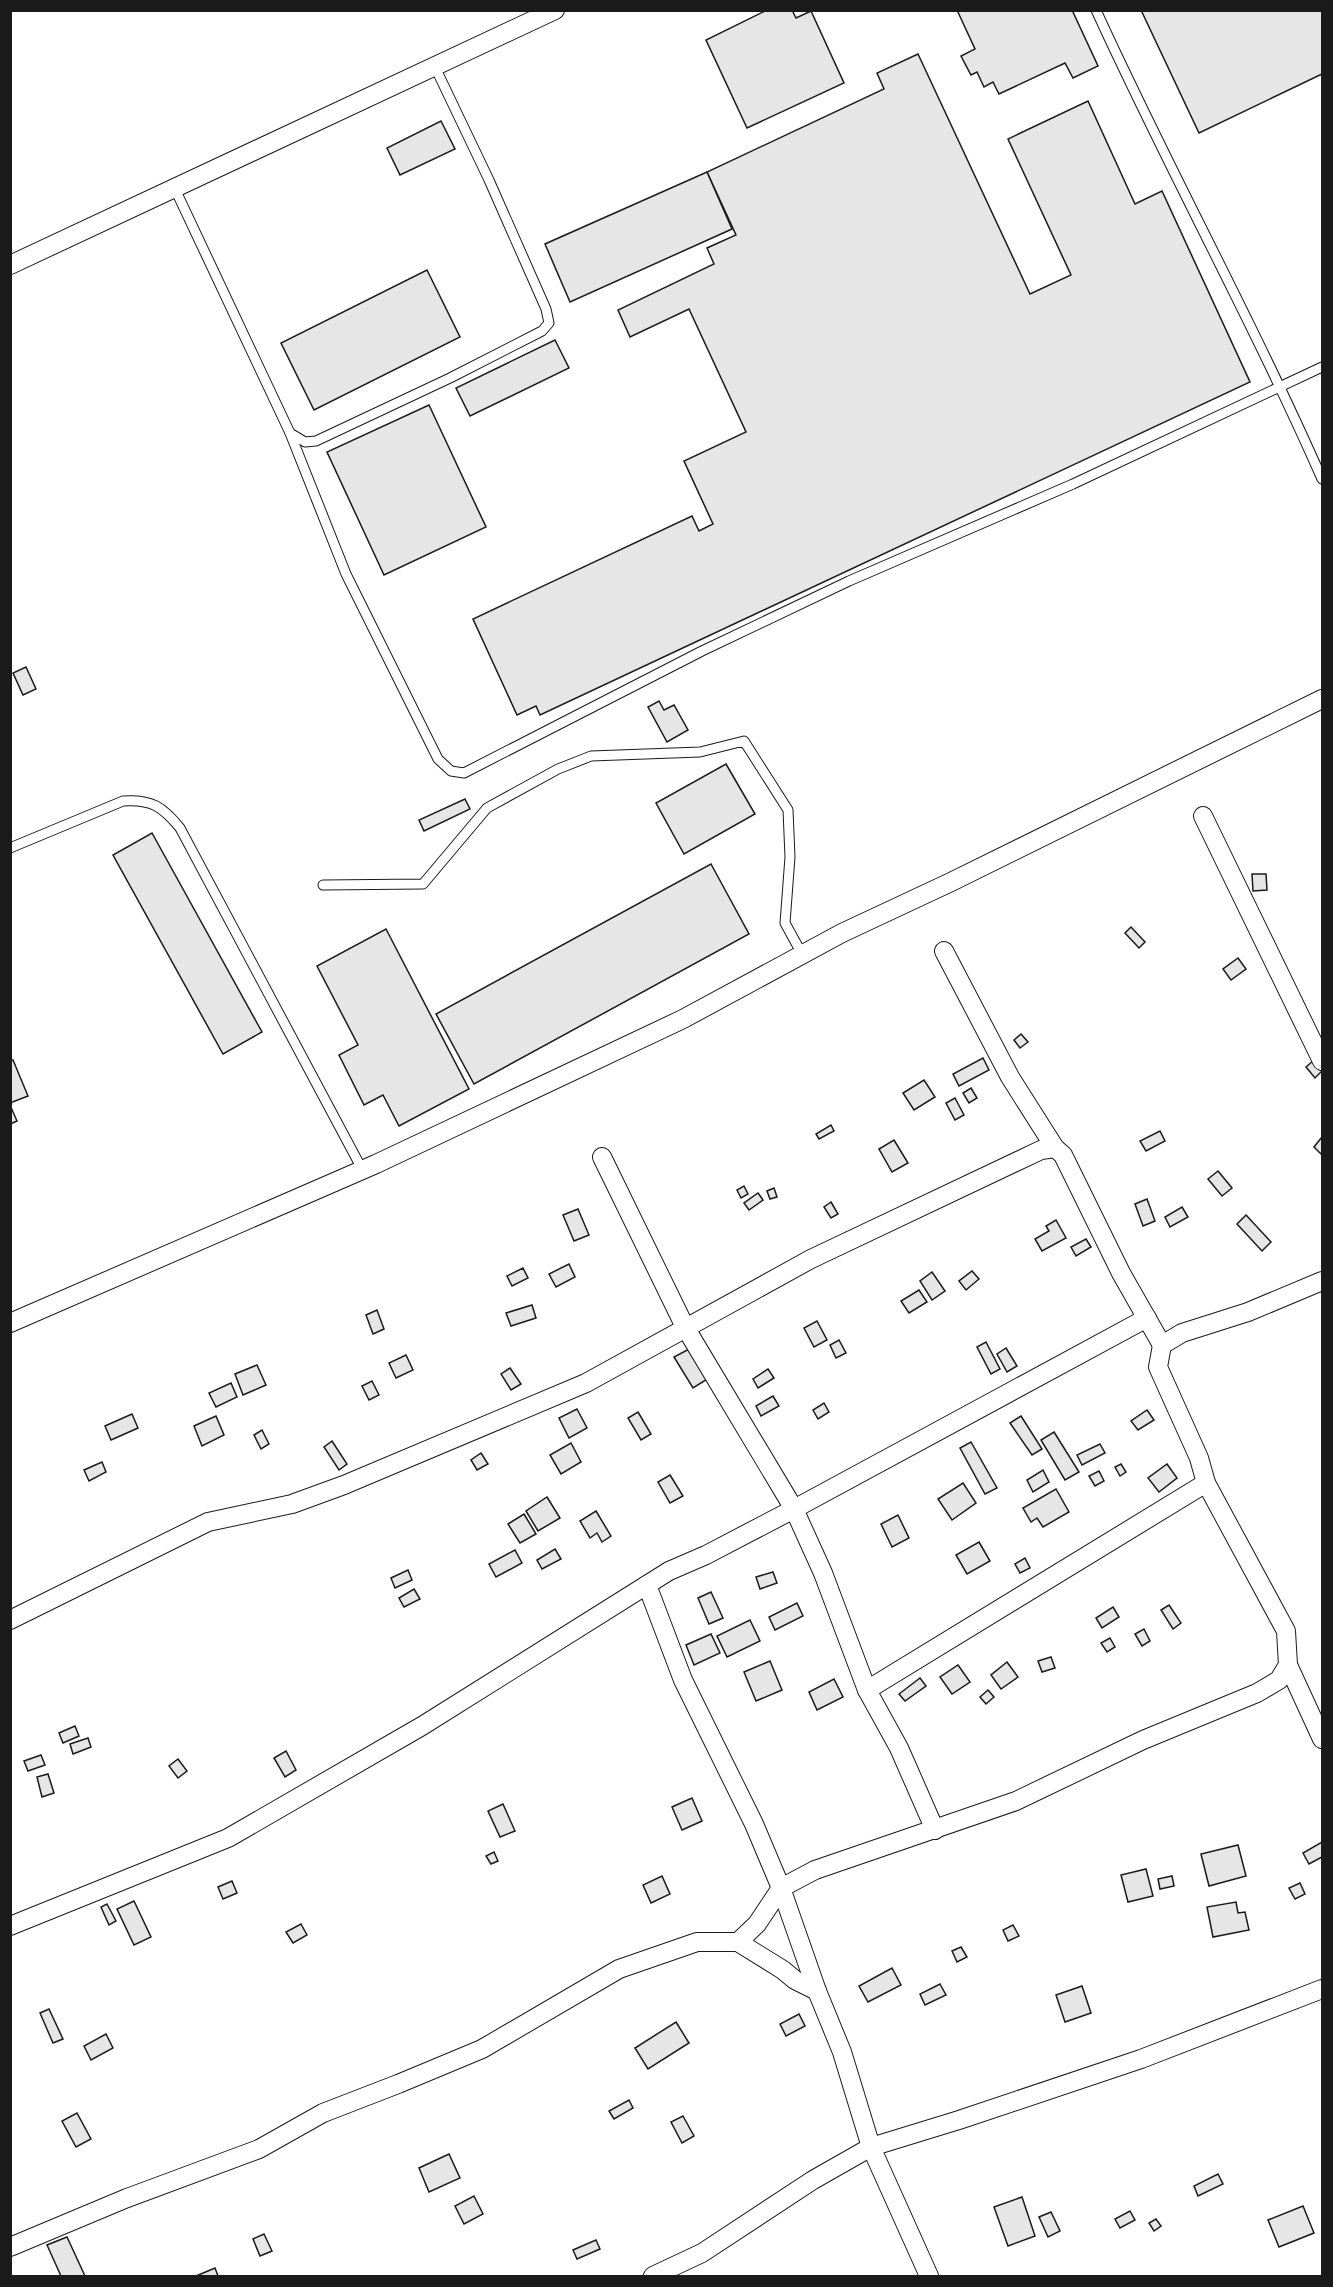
<svg xmlns="http://www.w3.org/2000/svg" width="1333" height="2287" font-family="Ubuntu,sans-serif">
  <style>
    .building { fill: #e6e6e6; stroke: #1a1a1a; stroke-width: 1.5 }
    .lines { fill: none; stroke-linecap: round; stroke-linejoin: round }
    .lane-casing { stroke: #1a1a1a; stroke-width: 11 }
    .street-casing { stroke: #1a1a1a; stroke-width: 20 }
    .lane { stroke: #fff; stroke-width: 9 }
    .street { stroke: #fff; stroke-width: 18 }
  </style>
  <rect width="100%" height="100%" fill="#fff"/>
  <g class="building">
    <polygon points="767,10 792,10 796,18 811,11 844,83 747,128 706,40"/>
    <polygon points="957,10 1072,10 1098,66 1073,78 1065,63 999,94 993,82 984,87 977,72 971,75 961,56 975,49"/>
    <polygon points="1141,10 1322,10 1322,74 1199,133"/>
    <polygon points="918,54 1030,294 1071,275 1008,139 1088,101 1135,204 1162,191 1250,382 540,715 536,706 517,715 473,619 692,516 699,531 713,524 684,461 746,432 689,309 630,337 618,310 714,264 707,248 736,235 707,172 884,89 877,73"/>
    <polygon points="441,121 455,149 400,175 387,148"/>
    <polygon points="707,172 732,229 570,302 545,244"/>
    <polygon points="427,270 460,337 314,410 281,343"/>
    <polygon points="555,340 569,368 470,416 456,388"/>
    <polygon points="429,405 486,527 384,575 327,452"/>
    <polygon points="26,667 36,689 23,695 13,673"/>
    <polygon points="659,701 664,710 674,705 688,730 667,742 648,707"/>
    <polygon points="726,764 755,814 684,854 656,803"/>
    <polygon points="465,799 470,809 424,831 419,820"/>
    <polygon points="152,833 262,1032 223,1054 113,855"/>
    <polygon points="711,864 749,934 474,1084 436,1014"/>
    <polygon points="1252,874 1266,874 1267,890 1253,891"/>
    <polygon points="1131,927 1145,942 1139,948 1125,933"/>
    <polygon points="386,929 469,1089 399,1126 383,1095 364,1105 339,1055 358,1045 317,966"/>
    <polygon points="1238,958 1246,969 1231,980 1223,969"/>
    <polygon points="1021,1034 1028,1042 1020,1048 1014,1040"/>
    <polygon points="983,1058 989,1070 959,1086 953,1074"/>
    <polygon points="13,1060 28,1096 10,1103 10,1061"/>
    <polygon points="1314,1060 1322,1071 1315,1078 1306,1067"/>
    <polygon points="924,1080 935,1097 914,1110 903,1093"/>
    <polygon points="971,1088 977,1098 969,1103 963,1093"/>
    <polygon points="955,1098 964,1115 955,1120 946,1103"/>
    <polygon points="10,1105 17,1121 10,1124"/>
    <polygon points="831,1125 834,1131 819,1139 816,1134"/>
    <polygon points="1160,1131 1165,1141 1146,1151 1140,1141"/>
    <polygon points="1322,1137 1322,1155 1314,1147"/>
    <polygon points="894,1140 908,1163 892,1172 879,1149"/>
    <polygon points="1218,1171 1232,1188 1222,1196 1208,1179"/>
    <polygon points="744,1186 748,1194 741,1198 737,1190"/>
    <polygon points="774,1188 777,1197 770,1199 767,1191"/>
    <polygon points="758,1193 763,1200 749,1210 744,1203"/>
    <polygon points="1147,1199 1155,1221 1143,1226 1135,1204"/>
    <polygon points="831,1202 838,1214 831,1218 824,1207"/>
    <polygon points="1182,1207 1188,1217 1170,1227 1165,1217"/>
    <polygon points="578,1209 589,1235 574,1241 563,1215"/>
    <polygon points="1246,1215 1271,1242 1262,1251 1237,1224"/>
    <polygon points="1056,1220 1066,1238 1042,1251 1035,1239 1049,1231 1046,1226"/>
    <polygon points="1086,1239 1091,1247 1076,1256 1071,1247"/>
    <polygon points="569,1264 575,1277 556,1287 549,1274"/>
    <polygon points="523,1268 528,1278 512,1286 507,1276"/>
    <polygon points="972,1271 979,1279 966,1290 959,1281"/>
    <polygon points="932,1272 945,1291 932,1300 920,1281"/>
    <polygon points="919,1290 927,1302 909,1313 901,1301"/>
    <polygon points="532,1305 536,1318 511,1326 506,1313"/>
    <polygon points="377,1310 384,1329 373,1334 366,1315"/>
    <polygon points="817,1321 827,1340 814,1347 804,1328"/>
    <polygon points="839,1340 846,1353 836,1358 830,1345"/>
    <polygon points="986,1342 1000,1369 991,1374 977,1347"/>
    <polygon points="691,1348 709,1378 693,1388 674,1357"/>
    <polygon points="1006,1348 1017,1366 1007,1372 997,1354"/>
    <polygon points="406,1355 413,1370 396,1378 389,1363"/>
    <polygon points="257,1365 266,1385 243,1395 235,1374"/>
    <polygon points="510,1368 521,1384 511,1390 501,1374"/>
    <polygon points="768,1369 774,1378 758,1388 753,1379"/>
    <polygon points="372,1381 379,1395 369,1400 362,1386"/>
    <polygon points="231,1383 237,1397 216,1407 209,1393"/>
    <polygon points="773,1396 779,1406 761,1416 756,1406"/>
    <polygon points="824,1403 829,1412 818,1419 813,1410"/>
    <polygon points="577,1409 587,1428 569,1438 559,1418"/>
    <polygon points="1147,1410 1154,1420 1138,1430 1131,1421"/>
    <polygon points="638,1412 651,1434 641,1440 628,1418"/>
    <polygon points="132,1414 138,1428 111,1440 105,1426"/>
    <polygon points="216,1416 224,1435 202,1446 194,1426"/>
    <polygon points="1021,1416 1042,1449 1032,1455 1010,1423"/>
    <polygon points="262,1430 269,1444 261,1449 254,1435"/>
    <polygon points="1054,1432 1079,1472 1065,1480 1041,1440"/>
    <polygon points="332,1441 347,1464 339,1470 324,1447"/>
    <polygon points="971,1442 997,1488 985,1494 960,1448"/>
    <polygon points="571,1443 581,1462 561,1474 550,1455"/>
    <polygon points="1100,1444 1105,1453 1082,1465 1077,1455"/>
    <polygon points="481,1453 488,1464 477,1470 471,1460"/>
    <polygon points="102,1462 106,1472 89,1481 84,1470"/>
    <polygon points="1121,1464 1126,1472 1120,1476 1115,1467"/>
    <polygon points="1167,1464 1177,1478 1159,1492 1148,1478"/>
    <polygon points="1043,1470 1049,1482 1033,1492 1027,1480"/>
    <polygon points="1099,1471 1104,1481 1095,1486 1089,1476"/>
    <polygon points="670,1475 683,1496 670,1503 658,1482"/>
    <polygon points="963,1483 976,1503 952,1520 938,1499"/>
    <polygon points="1056,1489 1069,1512 1043,1527 1037,1518 1031,1522 1023,1508"/>
    <polygon points="547,1497 560,1518 538,1531 526,1511"/>
    <polygon points="596,1511 611,1536 602,1542 597,1533 590,1538 580,1521"/>
    <polygon points="524,1514 536,1534 520,1543 508,1524"/>
    <polygon points="898,1515 909,1538 892,1547 881,1524"/>
    <polygon points="979,1542 990,1561 967,1574 956,1555"/>
    <polygon points="555,1549 561,1559 542,1569 537,1560"/>
    <polygon points="515,1550 522,1563 496,1577 489,1564"/>
    <polygon points="1025,1558 1030,1568 1020,1573 1015,1564"/>
    <polygon points="408,1570 412,1580 395,1588 391,1578"/>
    <polygon points="773,1572 777,1583 760,1589 756,1577"/>
    <polygon points="414,1589 420,1599 404,1607 399,1598"/>
    <polygon points="711,1592 723,1618 709,1624 698,1598"/>
    <polygon points="797,1603 803,1616 775,1630 769,1617"/>
    <polygon points="1169,1605 1181,1623 1173,1629 1161,1610"/>
    <polygon points="1113,1607 1119,1617 1102,1628 1096,1618"/>
    <polygon points="750,1620 760,1641 727,1657 717,1636"/>
    <polygon points="1144,1629 1150,1641 1142,1646 1135,1634"/>
    <polygon points="711,1634 720,1653 694,1665 686,1645"/>
    <polygon points="1110,1638 1115,1647 1107,1652 1101,1643"/>
    <polygon points="1051,1657 1055,1668 1042,1672 1038,1661"/>
    <polygon points="770,1661 782,1690 756,1701 744,1672"/>
    <polygon points="1007,1662 1018,1677 1001,1689 991,1675"/>
    <polygon points="958,1665 970,1682 952,1694 940,1677"/>
    <polygon points="920,1678 926,1686 905,1701 899,1694"/>
    <polygon points="834,1679 843,1697 817,1710 809,1692"/>
    <polygon points="988,1690 994,1697 986,1704 980,1697"/>
    <polygon points="75,1726 79,1736 63,1743 59,1733"/>
    <polygon points="88,1738 91,1747 73,1754 70,1744"/>
    <polygon points="286,1751 296,1770 285,1777 274,1758"/>
    <polygon points="41,1755 45,1765 28,1771 24,1761"/>
    <polygon points="178,1759 187,1771 178,1778 169,1766"/>
    <polygon points="48,1774 54,1793 42,1797 37,1777"/>
    <polygon points="692,1798 702,1821 682,1830 672,1807"/>
    <polygon points="503,1804 515,1831 500,1837 488,1811"/>
    <polygon points="1322,1842 1322,1857 1309,1864 1303,1853"/>
    <polygon points="1238,1845 1246,1876 1209,1886 1201,1854"/>
    <polygon points="494,1852 498,1861 491,1864 486,1856"/>
    <polygon points="1146,1869 1153,1896 1128,1902 1121,1875"/>
    <polygon points="662,1876 670,1894 651,1903 643,1885"/>
    <polygon points="1172,1876 1174,1886 1160,1889 1158,1879"/>
    <polygon points="232,1881 237,1893 223,1899 218,1887"/>
    <polygon points="1300,1883 1305,1894 1295,1899 1289,1888"/>
    <polygon points="134,1901 151,1937 134,1945 117,1909"/>
    <polygon points="1236,1902 1238,1913 1245,1912 1249,1930 1213,1937 1207,1907"/>
    <polygon points="107,1904 116,1921 109,1925 101,1907"/>
    <polygon points="301,1924 307,1935 293,1943 286,1932"/>
    <polygon points="1013,1925 1019,1936 1008,1941 1003,1930"/>
    <polygon points="961,1947 967,1957 957,1962 952,1951"/>
    <polygon points="892,1968 901,1985 868,2002 859,1986"/>
    <polygon points="940,1984 946,1995 925,2005 920,1994"/>
    <polygon points="1082,1986 1091,2013 1065,2022 1056,1995"/>
    <polygon points="49,2009 63,2039 53,2043 40,2013"/>
    <polygon points="799,2014 805,2026 786,2036 780,2024"/>
    <polygon points="676,2022 689,2043 648,2069 635,2048"/>
    <polygon points="106,2034 113,2048 91,2060 84,2046"/>
    <polygon points="629,2100 633,2108 614,2119 609,2111"/>
    <polygon points="77,2113 91,2139 76,2147 62,2121"/>
    <polygon points="683,2116 694,2136 682,2143 671,2122"/>
    <polygon points="449,2154 460,2178 429,2192 419,2168"/>
    <polygon points="1218,2174 1223,2184 1198,2196 1194,2186"/>
    <polygon points="474,2196 483,2214 464,2224 455,2206"/>
    <polygon points="1022,2197 1035,2236 1008,2246 994,2207"/>
    <polygon points="1303,2206 1314,2233 1279,2247 1268,2220"/>
    <polygon points="1130,2211 1135,2220 1120,2228 1115,2219"/>
    <polygon points="1051,2212 1060,2231 1048,2237 1039,2217"/>
    <polygon points="1156,2219 1161,2226 1154,2231 1149,2223"/>
    <polygon points="264,2234 272,2251 260,2256 253,2239"/>
    <polygon points="67,2237 85,2276 61,2276 47,2245"/>
    <polygon points="596,2240 600,2249 577,2259 573,2250"/>
    <polygon points="215,2268 218,2276 196,2276"/>
  </g>
  <g class="lines">
    <defs>
      <g id="lane">
        <path d="M1096 10C1168 168 1252 320 1322 479"/>
        <polyline points="175,189 290,433 305,442 316,441 450,378 542,331 549,323 546,309 489,180 435,67"/>
        <polyline points="290,433 346,574 438,759 451,771 464,773 702,651 849,581 1073,484 1322,367"/>
        <path d="M10 848 123 801C152 799 163 807 180 828L362 1169"/>
        <polyline points="323,885 423,884 487,808 558,769 591,756 700,752 744,741 788,810 790,857 785,923 802,954"/>
      </g>
      <g id="street">
        <polyline points="10,265 555,10"/>
        <polyline points="1203,816 1322,1061"/>
        <polyline points="944,951 1010,1077 1055,1148 1063,1155 1121,1273 1162,1345"/>
        <polyline points="602,1157 685,1327 794,1509 823,1573 867,1690 899,1748 935,1830"/>
        <polyline points="10,1323 376,1164 683,1019 842,933 951,882 1322,699"/>
        <polyline points="647,1585 683,1680 754,1824 781,1888 817,1991"/>
        <polyline points="10,1620 208,1522 292,1504 344,1485 586,1383 811,1259 1041,1150 1055,1148"/>
        <polyline points="1288,1665 1322,1739"/>
        <polyline points="867,1690 1206,1483"/>
        <polyline points="10,1926 228,1838 422,1726 669,1571 706,1555 794,1509 1147,1318"/>
        <polyline points="738,1942 783,1970 795,1980 817,1991 842,2052 871,2147 929,2276"/>
        <polyline points="10,2247 127,2198 259,2149 323,2113 398,2084 482,2049 619,1969 697,1942 738,1942 757,1924 781,1888 815,1870 1016,1801 1143,1740 1257,1693 1279,1680 1288,1665 1286,1631 1206,1483 1199,1458 1158,1367 1162,1345 1182,1333 1248,1312 1322,1281"/>
        <polyline points="653,2276 702,2253 813,2180 871,2147 959,2120 1141,2059 1322,1989"/>
      </g>
    </defs>
    <use href="#lane" class="lane-casing"/>
    <use href="#street" class="street-casing"/>
    <use href="#lane" class="lane"/>
    <use href="#street" class="street"/>
  </g>
  <rect width="1333" height="2287" fill="none" stroke="#1a1a1a" stroke-width="24"/>
</svg>
